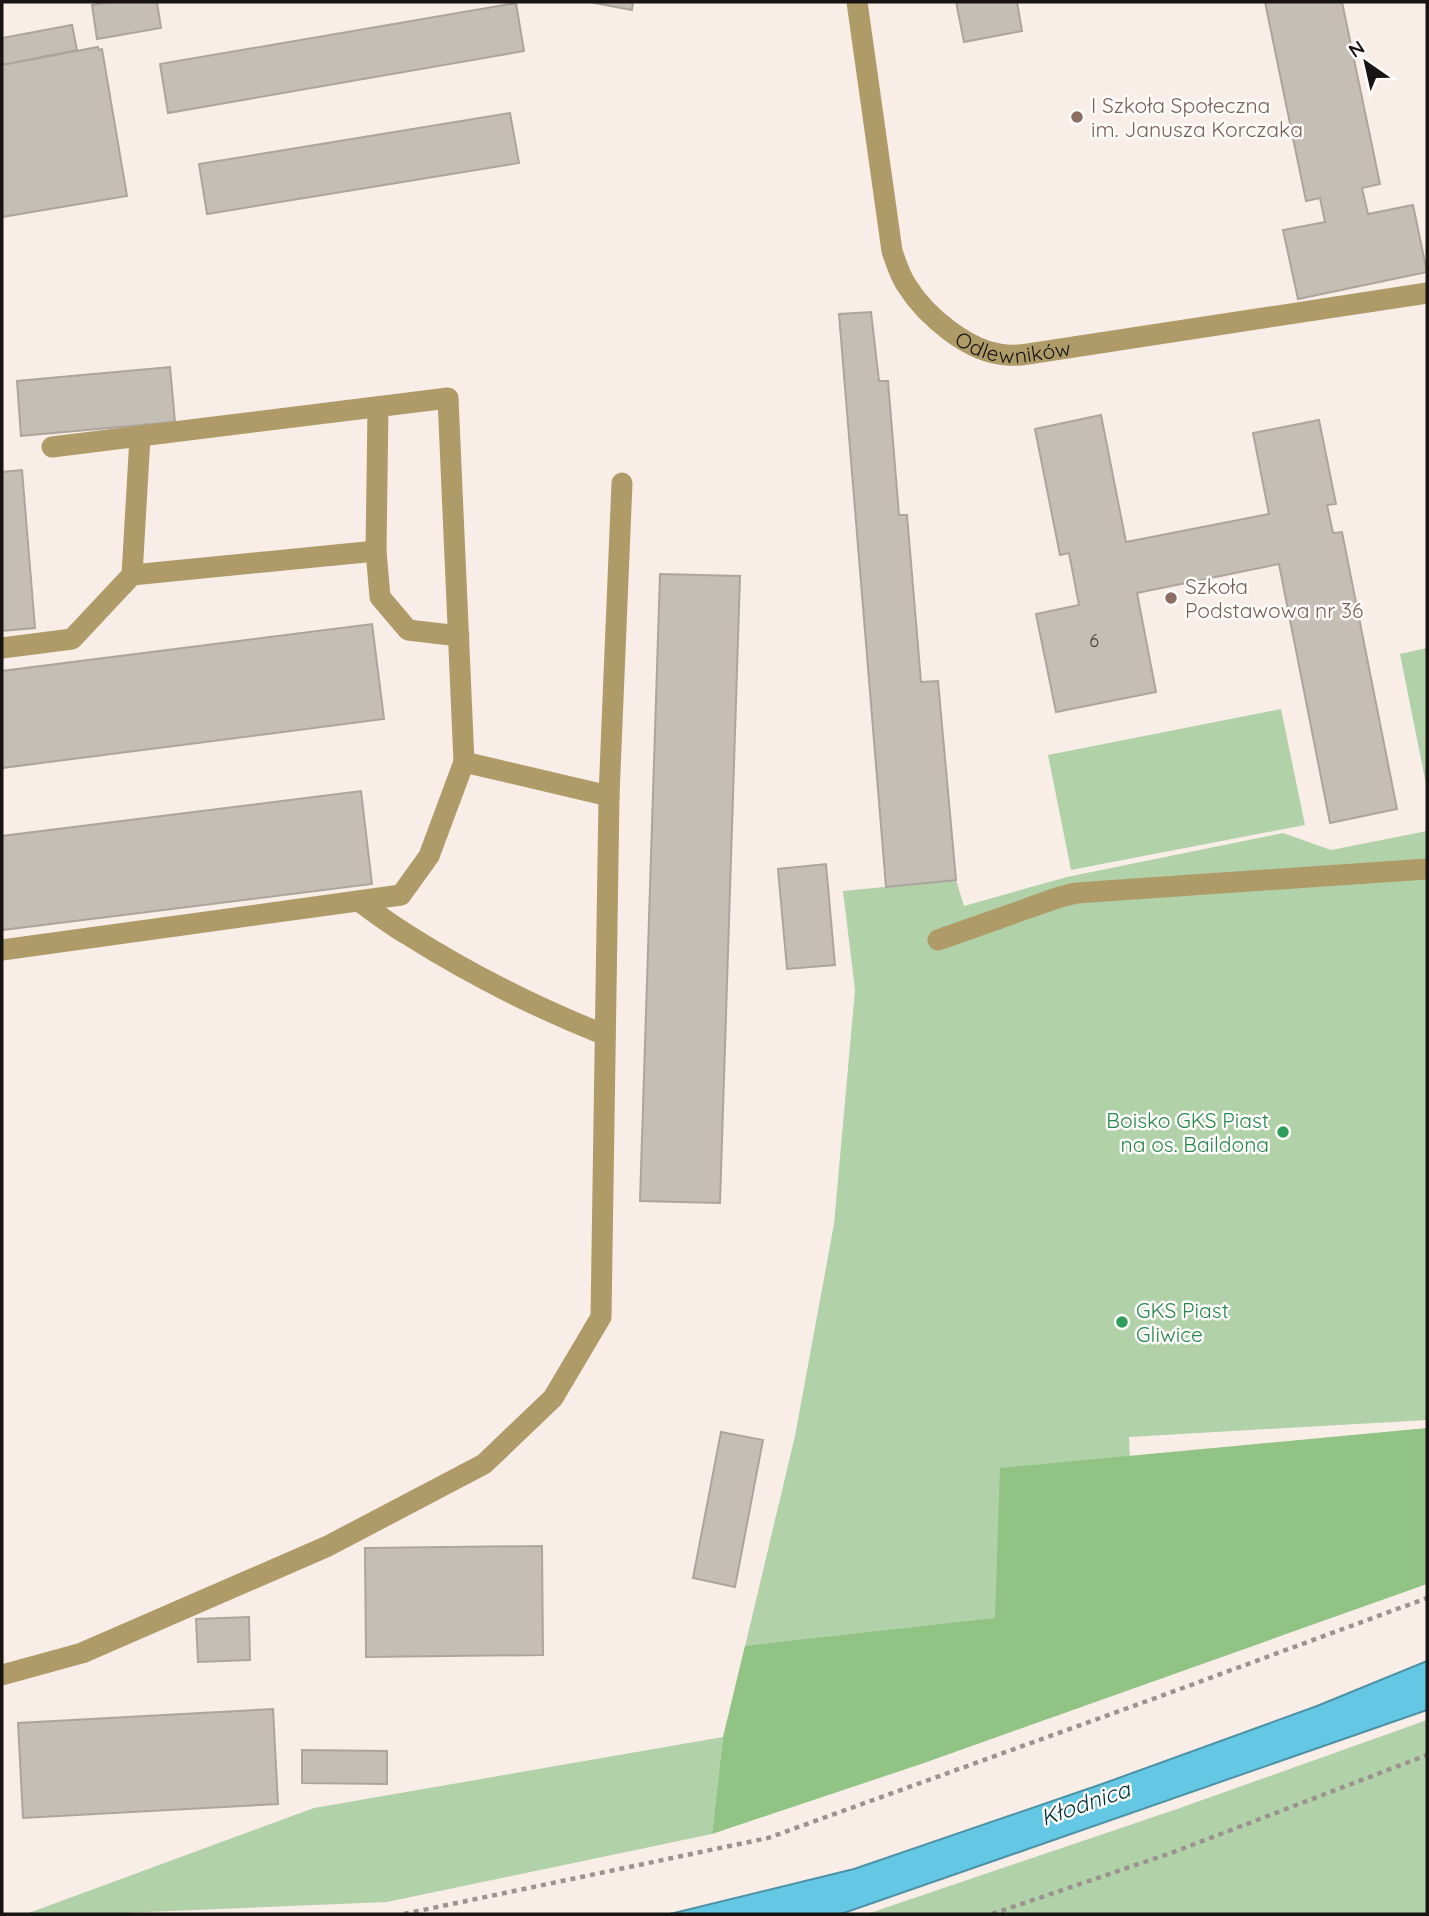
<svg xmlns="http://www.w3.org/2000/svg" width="1429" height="1916" font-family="Quicksand,sans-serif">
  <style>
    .green { fill: #b1d1a9 }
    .forest { fill: #91c385 }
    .water { fill: #64c8e4; stroke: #4d92a5; stroke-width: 2 }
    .building { fill: #c5beb5; stroke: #ada59d; stroke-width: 2 }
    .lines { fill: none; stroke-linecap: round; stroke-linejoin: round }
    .path { stroke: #9c9390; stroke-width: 4.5; stroke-dasharray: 5 5; stroke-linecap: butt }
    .minor { stroke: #af9b68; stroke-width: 21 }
    .education-dot { fill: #8d6e63; stroke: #fffdfc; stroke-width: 2.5 }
    .leisure-dot { fill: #2e9e5b; stroke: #fffdfc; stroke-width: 2.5 }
    .labels { text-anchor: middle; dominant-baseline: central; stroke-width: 5; stroke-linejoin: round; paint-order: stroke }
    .number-label { font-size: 18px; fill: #433e3c }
    .education-label { font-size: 21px; fill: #785e54; stroke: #fffdfc; text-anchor: start }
    .street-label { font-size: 21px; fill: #181413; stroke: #fffdfc }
    .leisure-label { font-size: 21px; fill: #27864d; stroke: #fffdfc; text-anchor: end }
    .water-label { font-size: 23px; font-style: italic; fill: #00313d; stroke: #fffdfc }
  </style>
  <rect width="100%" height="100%" fill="#f9ede8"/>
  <g class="green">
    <polygon points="1427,648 1427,789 1400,654"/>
    <polygon points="1281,709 1305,825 1071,870 1048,755"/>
    <polygon points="1427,831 1427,1420 1129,1437 1137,1626 732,1701 795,1436 834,1224 855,990 843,891 956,880 964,906 1067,877 1283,833 1331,850"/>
    <polygon points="1427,1720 1427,1914 867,1914 1177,1809"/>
    <polygon points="723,1737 712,1834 387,1902 97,1914 26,1914 314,1808"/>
  </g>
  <polygon class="forest" points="1427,1428 1427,1584 924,1763 712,1834 723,1737 745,1646 995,1618 1000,1468"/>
  <polygon class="water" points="1427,1661 1427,1710 841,1914 670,1914 854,1869 1102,1784 1317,1706"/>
  <g class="building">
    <polygon points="109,2 157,2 161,28 97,39 92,5"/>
    <polygon points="589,2 633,2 632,10"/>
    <polygon points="956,2 1017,2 1022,31 964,42"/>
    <polygon points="1265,2 1342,2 1380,184 1362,188 1368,214 1413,205 1427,272 1298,299 1283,230 1325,222 1320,198 1306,201"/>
    <polygon points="516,3 524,51 168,113 160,64"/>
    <polygon points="72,25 77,50 2,65 2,38"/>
    <polygon points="98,47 99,50 102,49 127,196 2,217 2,65"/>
    <polygon points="510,113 519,163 207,214 199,164"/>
    <polygon points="871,312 879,381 888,381 899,515 907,515 921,682 938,681 956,880 886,887 839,314"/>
    <polygon points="170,367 175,422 21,436 17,381"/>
    <polygon points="1101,415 1126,542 1269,514 1253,433 1319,420 1336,504 1327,505 1333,533 1342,532 1397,809 1330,823 1279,564 1137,593 1156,692 1056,712 1036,614 1079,605 1069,553 1060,555 1035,429"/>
    <polygon points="22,470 35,628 2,631 2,472"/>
    <polygon points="660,574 740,576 720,1203 640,1201"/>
    <polygon points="372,624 384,719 2,768 2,671"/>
    <polygon points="361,791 372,884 2,930 2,836"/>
    <polygon points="826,864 835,965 787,969 778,869"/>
    <polygon points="721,1432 763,1440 735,1587 693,1578"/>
    <polygon points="542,1546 543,1655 366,1657 365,1548"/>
    <polygon points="249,1617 250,1660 198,1662 196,1619"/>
    <polygon points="273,1709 278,1804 23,1818 18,1723"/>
    <polygon points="302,1750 387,1751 387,1784 302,1783"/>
  </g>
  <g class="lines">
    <g class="path">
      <polyline points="404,1914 768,1838 1161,1696 1427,1598"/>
      <polyline points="992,1914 1171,1853 1427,1755"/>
    </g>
    <g class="minor">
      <path id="s1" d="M857 2 892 251C896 263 900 276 907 286 926 316 969 353 1007 355 1014 356 1021 355 1028 354L1427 293"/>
      <polyline points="376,551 380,597 408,630 459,636"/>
      <polyline points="132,575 376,551 378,407"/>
      <polyline points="2,648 72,639 132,575 140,437"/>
      <polyline points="464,762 609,796"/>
      <path d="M359 901C375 913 391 925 408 935 468 973 540 1009 605 1035"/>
      <polyline points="938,940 1057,898 1076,893 1427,869"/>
      <polyline points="2,950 401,895 429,856 464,762 448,398 52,447"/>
      <polyline points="2,1675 82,1653 328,1546 484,1464 553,1398 601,1317 609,796 622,483"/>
    </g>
  </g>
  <g class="education-dot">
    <circle cx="1077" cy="117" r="7"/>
    <circle cx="1171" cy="598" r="7"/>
  </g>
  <g class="leisure-dot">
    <circle cx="1283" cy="1132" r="7"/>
    <circle cx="1122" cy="1322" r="7"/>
  </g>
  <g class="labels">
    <g class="number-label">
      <text x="1094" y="640">6</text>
    </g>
    <g class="education-label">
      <text x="1091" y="105">I Szkoła Społeczna<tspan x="1091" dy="24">im. Janusza Korczaka</tspan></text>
      <text x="1185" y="586">Szkoła<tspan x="1185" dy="24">Podstawowa nr 36</tspan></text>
    </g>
    <g class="street-label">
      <text stroke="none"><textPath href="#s1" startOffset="420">Odlewników</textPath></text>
    </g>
    <g class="leisure-label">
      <text x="1269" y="1120">Boisko GKS Piast<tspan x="1269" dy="24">na os. Baildona</tspan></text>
      <text x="1136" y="1310" text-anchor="start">GKS Piast<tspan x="1136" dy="24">Gliwice</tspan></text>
    </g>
    <g class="water-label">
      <text transform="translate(1085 1803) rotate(-19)">Kłodnica</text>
    </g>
  </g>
  <rect width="1429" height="1916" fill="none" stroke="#181413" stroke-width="7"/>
  <g transform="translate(1366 63) rotate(326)" stroke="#fffdfc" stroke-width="5" paint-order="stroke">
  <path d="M0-5L12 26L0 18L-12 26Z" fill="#181413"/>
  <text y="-10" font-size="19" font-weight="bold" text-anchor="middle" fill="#181413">N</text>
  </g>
</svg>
